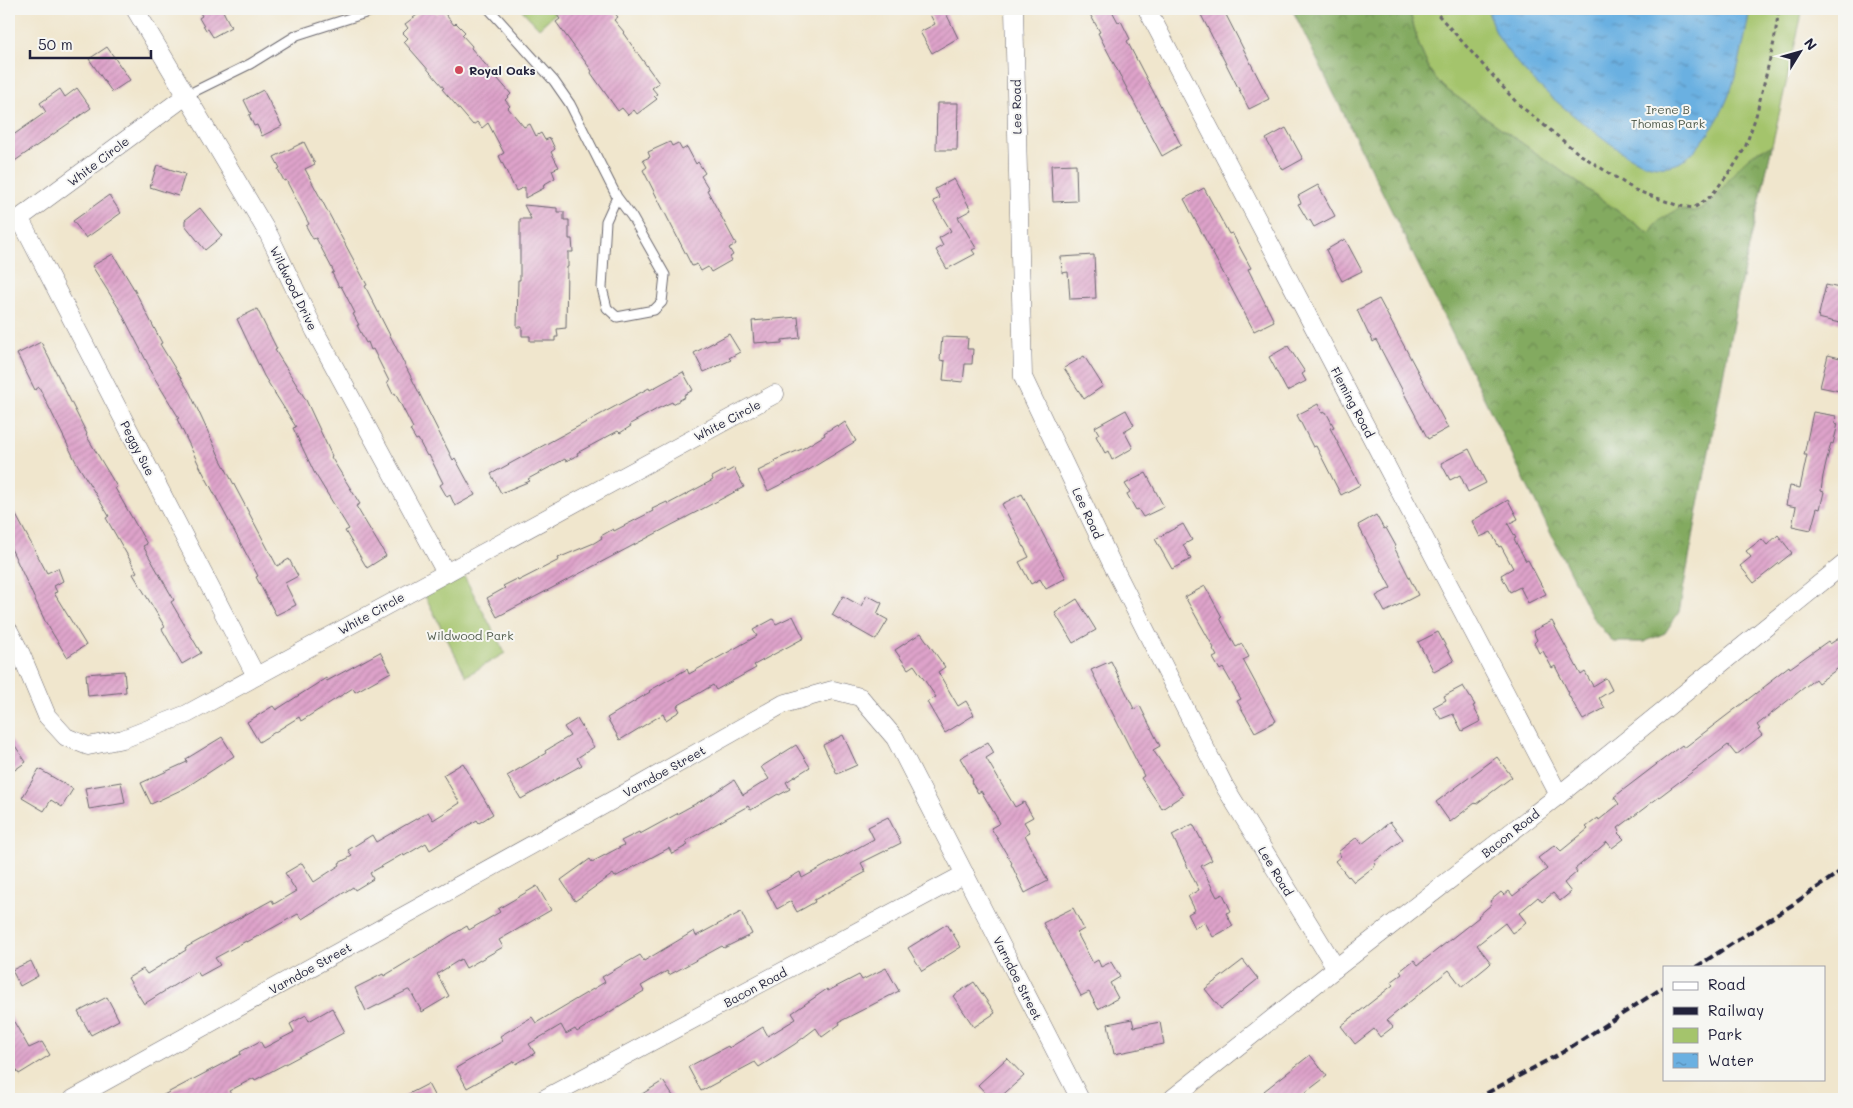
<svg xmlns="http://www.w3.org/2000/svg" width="1853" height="1108" font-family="Mali,sans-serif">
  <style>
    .green { fill: #a4c46c; stroke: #637354 }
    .forest { fill: url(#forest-crowns); stroke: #52664e }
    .water { fill: url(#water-ripples); stroke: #46698e }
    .building { fill: url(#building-hatch) }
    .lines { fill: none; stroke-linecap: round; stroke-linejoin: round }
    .service-casing { stroke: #6a676e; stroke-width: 11 }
    .minor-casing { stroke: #6a676e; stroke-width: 19 }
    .path { stroke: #6a676e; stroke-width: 3; stroke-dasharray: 4 4; stroke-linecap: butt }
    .service { stroke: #fff; stroke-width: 9 }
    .minor { stroke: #fff; stroke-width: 18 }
    .rail { stroke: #22223b; stroke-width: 4; stroke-dasharray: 8 4; stroke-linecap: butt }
    .poi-dot { fill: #d1495b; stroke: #f6f6f2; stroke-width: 2 }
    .labels { text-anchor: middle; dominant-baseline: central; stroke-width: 4; stroke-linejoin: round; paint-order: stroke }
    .poi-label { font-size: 12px; font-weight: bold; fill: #22223b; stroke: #f6f6f2; text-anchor: start }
    .street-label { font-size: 12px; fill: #22223b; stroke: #f6f6f2 }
    .park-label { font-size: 12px; fill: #505b4c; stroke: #f6f6f2 }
  </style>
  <defs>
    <pattern id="forest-crowns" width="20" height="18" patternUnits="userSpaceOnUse" patternTransform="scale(1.25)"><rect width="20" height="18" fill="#83aa60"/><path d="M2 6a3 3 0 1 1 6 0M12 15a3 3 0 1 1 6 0" fill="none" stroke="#6b8a50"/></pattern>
    <pattern id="water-ripples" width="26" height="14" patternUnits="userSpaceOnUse" patternTransform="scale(1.25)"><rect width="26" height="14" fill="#6bb0e1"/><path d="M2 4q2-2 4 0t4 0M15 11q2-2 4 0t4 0" fill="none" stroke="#588fb8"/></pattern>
    <pattern id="building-hatch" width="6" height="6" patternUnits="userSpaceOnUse" patternTransform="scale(1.25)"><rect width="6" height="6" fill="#dea3ca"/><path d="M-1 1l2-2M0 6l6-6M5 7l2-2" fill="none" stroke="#be8cae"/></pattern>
  </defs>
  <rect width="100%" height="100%" fill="#f6f6f2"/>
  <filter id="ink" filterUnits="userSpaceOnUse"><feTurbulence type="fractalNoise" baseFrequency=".02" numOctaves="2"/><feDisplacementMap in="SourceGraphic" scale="10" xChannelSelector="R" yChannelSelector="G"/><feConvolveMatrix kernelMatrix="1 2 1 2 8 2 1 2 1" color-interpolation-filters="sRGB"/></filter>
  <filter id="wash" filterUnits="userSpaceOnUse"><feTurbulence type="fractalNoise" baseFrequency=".0096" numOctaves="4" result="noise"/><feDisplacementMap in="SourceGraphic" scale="20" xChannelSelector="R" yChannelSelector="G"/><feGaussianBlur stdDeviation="1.12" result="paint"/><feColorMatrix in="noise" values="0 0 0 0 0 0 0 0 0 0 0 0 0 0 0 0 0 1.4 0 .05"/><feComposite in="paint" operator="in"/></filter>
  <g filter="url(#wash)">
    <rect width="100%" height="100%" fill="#f0e6cd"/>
    <g class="green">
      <polygon points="521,9 560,9 539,28"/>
      <polygon points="1409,9 1803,9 1739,291 1722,285 1443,87 1430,71 1419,46"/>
      <polygon points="463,574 505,653 466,676 424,594"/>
    </g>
    <path class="forest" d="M1292 9H1409L1419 46 1430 71 1443 87 1650 234 1658 221 1679 209C1684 210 1689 212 1694 211 1725 203 1731 156 1772 146L1739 291 1679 612 1665 633 1644 642H1613L1592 617Z"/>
    <path class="water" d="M1488 9H1750C1741 59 1732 111 1695 150 1689 156 1682 163 1673 165 1657 169 1640 163 1626 155 1583 123 1497 64 1488 9Z"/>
    <g id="blocks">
      <g class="building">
        <polygon points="198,9 222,9 231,27 213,37 208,29 206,30 199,18 202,16"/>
        <polygon points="425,9 433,9 437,14 442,10 454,25 456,23 465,32 462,35 472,46 471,48 511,94 505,100 510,106 508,108 524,127 530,124 536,136 541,133 545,140 550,138 555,149 551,152 559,167 552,170 555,178 543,185 544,188 525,198 525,187 516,191 499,156 504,153 488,123 482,128 477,122 473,125 442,89 444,88 404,42 408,38 403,33 408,28 405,24"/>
        <polygon points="552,9 611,9 618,17 614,20 624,32 623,33 659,83 652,88 657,94 654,96 657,99 637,114 634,110 628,115 622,108 618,111 591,73 592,71 556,22 560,19"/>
        <polygon points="927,9 944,9 958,38 932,53 920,32 935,24"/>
        <polygon points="1087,9 1111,9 1118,22 1121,21 1130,39 1127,41 1181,145 1162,156 1098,33 1100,32"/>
        <polygon points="1198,9 1223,9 1269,99 1249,109"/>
        <polygon points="107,47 130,80 112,92 89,59"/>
        <polygon points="77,88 91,108 9,165 9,138 46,112 40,103 60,89 65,97"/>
        <polygon points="263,90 282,126 262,136 257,125 254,126 249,115 251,114 244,100"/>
        <polygon points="937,103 958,103 957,150 936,150"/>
        <polygon points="1286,128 1303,159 1283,170 1266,139"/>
        <polygon points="304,142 315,164 305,169 367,285 365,286 453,460 455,458 475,495 455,506 450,495 447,497 440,485 443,483 429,455 427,456 418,439 416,440 410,430 413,428 395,393 393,394 387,382 389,381 373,349 371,350 368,342 366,343 357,325 359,325 353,314 355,313 341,286 339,287 332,273 334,272 316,238 313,239 306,226 309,224 286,180 284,181 278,169 280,168 274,157"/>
        <polygon points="670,142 672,146 678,143 682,150 687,147 696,164 698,162 705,173 701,176 709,189 707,190 736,244 729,248 733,255 730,257 732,260 711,272 708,267 701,271 697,264 692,266 643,170 647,167 643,160 650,157 648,152"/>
        <polygon points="1076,164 1077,201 1053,202 1051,165"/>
        <polygon points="157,165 185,174 178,196 150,187"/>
        <polygon points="954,179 971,210 958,217 976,248 972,250 975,254 947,269 936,250 943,246 939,238 951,231 933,201 940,198 935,189"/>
        <polygon points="1318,185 1335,216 1314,227 1310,220 1308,221 1298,204 1301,203 1298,196"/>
        <polygon points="1204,188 1229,234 1232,233 1251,268 1248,269 1274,321 1254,331 1184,199"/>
        <polygon points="109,195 121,213 86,238 73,221"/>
        <polygon points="524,205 557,208 557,212 564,212 564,220 569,220 569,239 572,239 573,252 568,252 568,267 567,267 566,328 557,329 558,337 555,337 555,341 530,341 530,336 522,336 522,327 517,327 518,280 520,280 520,219 531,219"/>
        <polygon points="200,208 222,236 205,250 185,225 185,220"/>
        <polygon points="1345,239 1362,271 1342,281 1326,250"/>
        <polygon points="113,254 134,289 162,343 160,344 190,393 221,460 277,566 289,559 298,576 285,583 296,605 276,615 256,577 258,576 198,463 177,419 179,418 149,369 150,368 120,310 92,266"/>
        <polygon points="1094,255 1096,298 1070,299 1068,272 1062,273 1061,257"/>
        <polygon points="1826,285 1844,289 1844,324 1818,318"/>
        <polygon points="1379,299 1448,428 1428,439 1376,340 1373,342 1370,335 1369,335 1357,310"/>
        <polygon points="257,309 277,349 275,350 306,400 332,456 331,457 360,504 356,506 386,556 367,568 345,531 349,529 314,472 293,428 296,427 264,376 237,319"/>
        <polygon points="798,317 800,338 782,340 782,343 768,344 768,342 754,343 752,321"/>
        <polygon points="729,334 740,352 729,358 731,360 704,372 694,353"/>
        <polygon points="942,337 968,338 967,349 973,349 972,364 965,364 963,382 943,380 945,361 940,360"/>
        <polygon points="41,342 87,434 86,435 117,487 115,488 147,544 143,546 174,600 171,602 201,653 182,664 162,629 165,627 133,574 137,572 106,518 109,516 76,462 39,387 35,390 17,354"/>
        <polygon points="1288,346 1305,372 1302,374 1306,381 1287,391 1269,357"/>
        <polygon points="1828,355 1844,359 1844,392 1820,387"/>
        <polygon points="1084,356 1103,386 1084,399 1064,368"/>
        <polygon points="683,372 693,390 684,395 685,397 673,404 672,402 657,409 630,424 631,426 620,433 618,431 577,453 578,455 566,461 565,459 528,479 530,481 501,493 491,474 649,388 650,390"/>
        <polygon points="1318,404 1322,413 1326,412 1334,427 1330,428 1360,485 1341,495 1316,446 1313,447 1297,415"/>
        <polygon points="1126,410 1134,425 1124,431 1133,448 1112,460 1108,451 1105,453 1096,436 1099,434 1095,427"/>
        <polygon points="1813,412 1836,416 1835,423 1838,424 1833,444 1831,443 1823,476 1821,491 1824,492 1820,509 1817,508 1811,530 1792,526 1796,507 1786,505 1790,486 1800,488 1807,455 1804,455"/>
        <polygon points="845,422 856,441 807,471 768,491 758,471 776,462 775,460 802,449 825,435 824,433 837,425 838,427"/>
        <polygon points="1469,449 1486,483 1468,492 1460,475 1450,480 1441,463"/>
        <polygon points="734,468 744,487 497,617 487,598 505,588 503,586 517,579 518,581 559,560 558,558 594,543 602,538 601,536 613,529 614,531 653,511 652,509 667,502 668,504 713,480 712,477 725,470 727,472"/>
        <polygon points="1146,473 1164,507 1143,517 1138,509 1136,510 1127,494 1130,492 1125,484"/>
        <polygon points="1022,494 1066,578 1046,589 1040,579 1031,584 1019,562 1029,557 1002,504"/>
        <polygon points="1508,500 1518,519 1508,524 1516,538 1514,539 1526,561 1528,560 1546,594 1528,603 1520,587 1510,592 1501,575 1513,568 1501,546 1499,547 1491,532 1480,537 1472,521"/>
        <polygon points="9,502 47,573 58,568 63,581 54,586 57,592 54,593 86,645 67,657 45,621 9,544"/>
        <polygon points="1376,515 1384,529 1386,528 1396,546 1394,547 1418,595 1385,612 1376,596 1391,588 1358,525"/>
        <polygon points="1183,524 1192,540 1183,545 1191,559 1172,569 1155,539"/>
        <polygon points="1778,535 1792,553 1754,583 1740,566 1751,557 1746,551 1762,539 1767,545"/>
        <polygon points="1205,586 1222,617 1220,618 1236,647 1242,644 1249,657 1243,660 1276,721 1255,732 1237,701 1241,699 1223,668 1220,670 1213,658 1217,656 1213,649 1214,648 1185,597"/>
        <polygon points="867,595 882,603 877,614 888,620 876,640 832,615 843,596 861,606"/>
        <polygon points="1077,599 1096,630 1073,643 1055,613"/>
        <polygon points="793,616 804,638 754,665 756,668 716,690 713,685 677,706 680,711 666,720 663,714 620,740 607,718 650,692 649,691 687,669 689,674 757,636 753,630 773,619 776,624"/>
        <polygon points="1552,621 1581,675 1585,672 1593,686 1606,678 1612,690 1599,698 1605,708 1583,720 1568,694 1569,693 1555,666 1552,668 1543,651 1539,653 1534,643 1537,640 1533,631"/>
        <polygon points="1438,632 1454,661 1434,672 1418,642"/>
        <polygon points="921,633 945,667 938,672 958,706 966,701 974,715 945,733 927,702 936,697 914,665 908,669 895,650"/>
        <polygon points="1839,638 1844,646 1844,664 1818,683 1815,679 1757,725 1760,729 1758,730 1762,735 1736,755 1728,745 1618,828 1620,831 1618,833 1624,839 1612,848 1607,842 1575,869 1577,872 1564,883 1571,892 1560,901 1553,893 1542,902 1538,897 1519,913 1526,922 1518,929 1512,933 1505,923 1477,945 1491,963 1488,966 1462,987 1449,970 1387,1020 1393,1027 1380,1037 1374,1029 1355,1044 1341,1026 1393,985 1391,982 1402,974 1400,971 1414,960 1418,965 1479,917 1478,916 1492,904 1490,901 1501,892 1504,895 1509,891 1513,896 1547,869 1538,858 1555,845 1561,851 1588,829 1586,827 1598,818 1599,820 1619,804 1614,797 1682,745 1684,748 1772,681 1771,680 1789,666 1790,668 1828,641 1830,644"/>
        <polygon points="380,652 391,672 355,692 353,688 301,721 299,717 259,742 247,722 273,706 276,710 326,678 327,681"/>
        <polygon points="1111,661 1134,709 1140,706 1160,746 1153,750 1183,795 1162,809 1141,778 1144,776 1091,670"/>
        <polygon points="124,671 126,692 88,696 86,674"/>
        <polygon points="1463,686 1475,705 1473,706 1481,721 1462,731 1453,714 1441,719 1433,707 1446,700 1444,696"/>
        <polygon points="577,719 594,747 577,758 582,765 521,799 507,776 546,753 545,751 570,736 564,727"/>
        <polygon points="843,735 857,765 837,774 823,745"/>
        <polygon points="9,737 26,762 9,774"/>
        <polygon points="222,737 234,756 185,788 151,804 141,783 187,762 186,759"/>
        <polygon points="988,742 994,753 986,758 1015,807 1024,802 1033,817 1024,822 1030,832 1025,835 1048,881 1025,893 1011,864 1012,863 991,828 1000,823 981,791 978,793 971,782 973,780 960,758"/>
        <polygon points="796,745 810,767 786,782 790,789 779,795 778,794 751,810 748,806 686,841 688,845 672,854 669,848 615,877 613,874 575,901 561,880 590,859 592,862 624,845 621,841 639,832 640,834 708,797 734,780 743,795 769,779 761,767"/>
        <polygon points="1497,757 1512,777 1476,804 1475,803 1450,822 1436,802"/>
        <polygon points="463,763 493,814 479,823 477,820 430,850 426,843 404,856 403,854 370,873 373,879 355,890 353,887 302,919 298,914 247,942 246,941 215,958 220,965 200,976 197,971 144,1004 128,978 143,969 147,974 186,950 185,948 272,900 274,904 296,891 285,873 302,863 314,882 340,865 339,863 352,856 348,850 372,835 376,842 428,812 433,820 460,803 443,775"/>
        <polygon points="39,769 73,789 62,807 51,800 44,811 22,798"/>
        <polygon points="121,782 125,803 89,809 85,788"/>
        <polygon points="888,817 901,843 861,863 866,872 814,900 815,902 797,912 791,901 777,909 767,890 800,872 802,878 874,839 868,827"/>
        <polygon points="1390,822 1403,839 1374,862 1376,865 1354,882 1349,876 1348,877 1335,861 1341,856 1338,852 1357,837 1362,844"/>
        <polygon points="1193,824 1212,860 1201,866 1217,897 1223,894 1231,911 1226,913 1233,926 1213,937 1205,922 1195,928 1188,914 1195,910 1188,896 1199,890 1172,835"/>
        <polygon points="537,886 551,910 499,940 503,947 466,968 461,959 437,974 449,996 422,1012 410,990 408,990 366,1011 355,988 383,974 384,976 467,926 469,930 500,912 498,909"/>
        <polygon points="1073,908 1084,929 1077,933 1093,963 1098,960 1101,967 1111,962 1120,977 1110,983 1118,998 1098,1009 1089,992 1081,996 1043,923"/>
        <polygon points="741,912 752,934 724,948 722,946 669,975 667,971 641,986 644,991 577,1032 575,1029 566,1034 561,1025 529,1044 535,1053 516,1064 515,1061 467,1088 456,1068 503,1041 500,1036 532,1017 536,1023 605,982 602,977 640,955 644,961 694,931 696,936"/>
        <polygon points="947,924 961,947 922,971 908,948"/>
        <polygon points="1243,960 1258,979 1221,1009 1205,989"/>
        <polygon points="31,961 38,976 20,986 12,970"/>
        <polygon points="886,968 899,991 839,1022 840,1024 822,1037 816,1028 795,1044 759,1067 755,1062 701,1091 688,1067 728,1046 729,1048 763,1027 768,1036 796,1019 792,1013 827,989 828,991 859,975 862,980"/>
        <polygon points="974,982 995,1013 974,1027 953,996"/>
        <polygon points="107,997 119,1020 91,1035 78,1012"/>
        <polygon points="332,1008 345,1032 255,1080 254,1078 229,1091 234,1099 156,1099 241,1054 240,1052 260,1041 264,1048 294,1032 290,1024 306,1015 309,1021"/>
        <polygon points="9,1013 29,1048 42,1042 50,1055 19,1074 9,1058"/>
        <polygon points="1132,1019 1134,1027 1160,1022 1164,1044 1114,1054 1108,1024"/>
        <polygon points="1310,1055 1327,1076 1297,1099 1270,1099 1264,1091"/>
        <polygon points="1007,1058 1024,1076 998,1099 991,1099 978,1085"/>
        <polygon points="663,1081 675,1099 634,1099"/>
        <polygon points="428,1084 436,1099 399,1099"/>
      </g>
    </g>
  </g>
  <g filter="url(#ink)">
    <use href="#blocks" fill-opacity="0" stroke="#6a676e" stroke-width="1"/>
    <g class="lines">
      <defs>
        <g id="service">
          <polyline points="489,9 554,81 570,104 617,197 632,217 665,275 662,302 654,310 617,317 607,308 602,288 606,221 617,197"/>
          <polyline points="187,95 250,64 297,35 378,9"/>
        </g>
        <g id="minor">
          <polyline points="135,9 269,235 315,331 446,573"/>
          <polyline points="1014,9 1023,377 1113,566 1225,787 1336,968"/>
          <polyline points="1147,9 1559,795"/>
          <polyline points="20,219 256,676"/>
          <polyline points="9,226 187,95"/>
          <polyline points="9,631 21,654 47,716 66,737 88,746 123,739 187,714 775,394"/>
          <polyline points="1173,1098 1336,968 1559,795 1844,564"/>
          <polyline points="73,1099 640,785 783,704 833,690 860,697 895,738 1080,1099"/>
          <polyline points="544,1099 965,874"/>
        </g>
      </defs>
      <use href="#service" class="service-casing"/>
      <use href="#minor" class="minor-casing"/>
      <polyline class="path" points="1433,9 1517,103 1578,153 1635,190 1679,206 1694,208 1711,196 1732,169 1745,148 1756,116 1774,42 1779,9"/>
      <use href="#service" class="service"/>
      <use href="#minor" class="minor"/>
      <g class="rail">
        <polyline points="1696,967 1792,905 1844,869"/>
        <polyline points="1476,1099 1563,1052 1664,987"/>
      </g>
    </g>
  </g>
  <circle class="poi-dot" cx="459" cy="70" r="5"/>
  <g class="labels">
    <g class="poi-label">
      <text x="469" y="70">Royal Oaks</text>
    </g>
    <g class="street-label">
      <text transform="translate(1016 107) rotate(-91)">Lee Road</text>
      <text transform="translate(98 161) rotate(-37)">White Circle</text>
      <text transform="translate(294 288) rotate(64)">Wildwood Drive</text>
      <text transform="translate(1353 402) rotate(62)">Fleming Road</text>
      <text transform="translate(727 420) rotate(-28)">White Circle</text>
      <text transform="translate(138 448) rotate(63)">Peggy Sue</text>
      <text transform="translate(1088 513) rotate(65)">Lee Road</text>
      <text transform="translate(371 613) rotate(-29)">White Circle</text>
      <text transform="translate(664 771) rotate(-29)">Varndoe Street</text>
      <text transform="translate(1510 833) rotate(-38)">Bacon Road</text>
      <text transform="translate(1276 871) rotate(59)">Lee Road</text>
      <text transform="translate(310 968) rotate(-29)">Varndoe Street</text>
      <text transform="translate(1018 978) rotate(63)">Varndoe Street</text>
      <text transform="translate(755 987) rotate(-28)">Bacon Road</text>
    </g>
    <g class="park-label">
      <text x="1668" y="109">Irene B<tspan x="1668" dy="14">Thomas Park</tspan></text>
      <text x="470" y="635">Wildwood Park</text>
    </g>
  </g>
  <rect width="1853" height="1108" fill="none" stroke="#f6f6f2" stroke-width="30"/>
  <rect x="1663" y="966" width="162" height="115" fill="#f6f6f2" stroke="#a1a1a9"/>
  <rect x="1673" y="982" width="25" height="8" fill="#ffffff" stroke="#a1a1a9"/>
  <text x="1708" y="990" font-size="15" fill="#22223b">Road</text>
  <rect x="1673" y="1007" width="25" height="8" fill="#22223b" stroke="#a1a1a9"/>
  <text x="1708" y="1016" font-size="15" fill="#22223b">Railway</text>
  <rect x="1673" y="1028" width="25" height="15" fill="#a4c46c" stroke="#a1a1a9"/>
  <text x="1708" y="1040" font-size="15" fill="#22223b">Park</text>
  <rect x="1673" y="1053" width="25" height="15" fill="url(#water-ripples)" stroke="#a1a1a9"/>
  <text x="1708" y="1066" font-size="15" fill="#22223b">Water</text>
  <g transform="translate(1800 52) rotate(53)" stroke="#f6f6f2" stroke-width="4" paint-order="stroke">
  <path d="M0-4L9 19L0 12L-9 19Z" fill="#22223b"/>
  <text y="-8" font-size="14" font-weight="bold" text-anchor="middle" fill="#22223b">N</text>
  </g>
  <path d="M30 50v8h121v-8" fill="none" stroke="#22223b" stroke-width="2.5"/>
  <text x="38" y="50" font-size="15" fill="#22223b" stroke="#f6f6f2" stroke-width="4" paint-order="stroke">50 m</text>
</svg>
